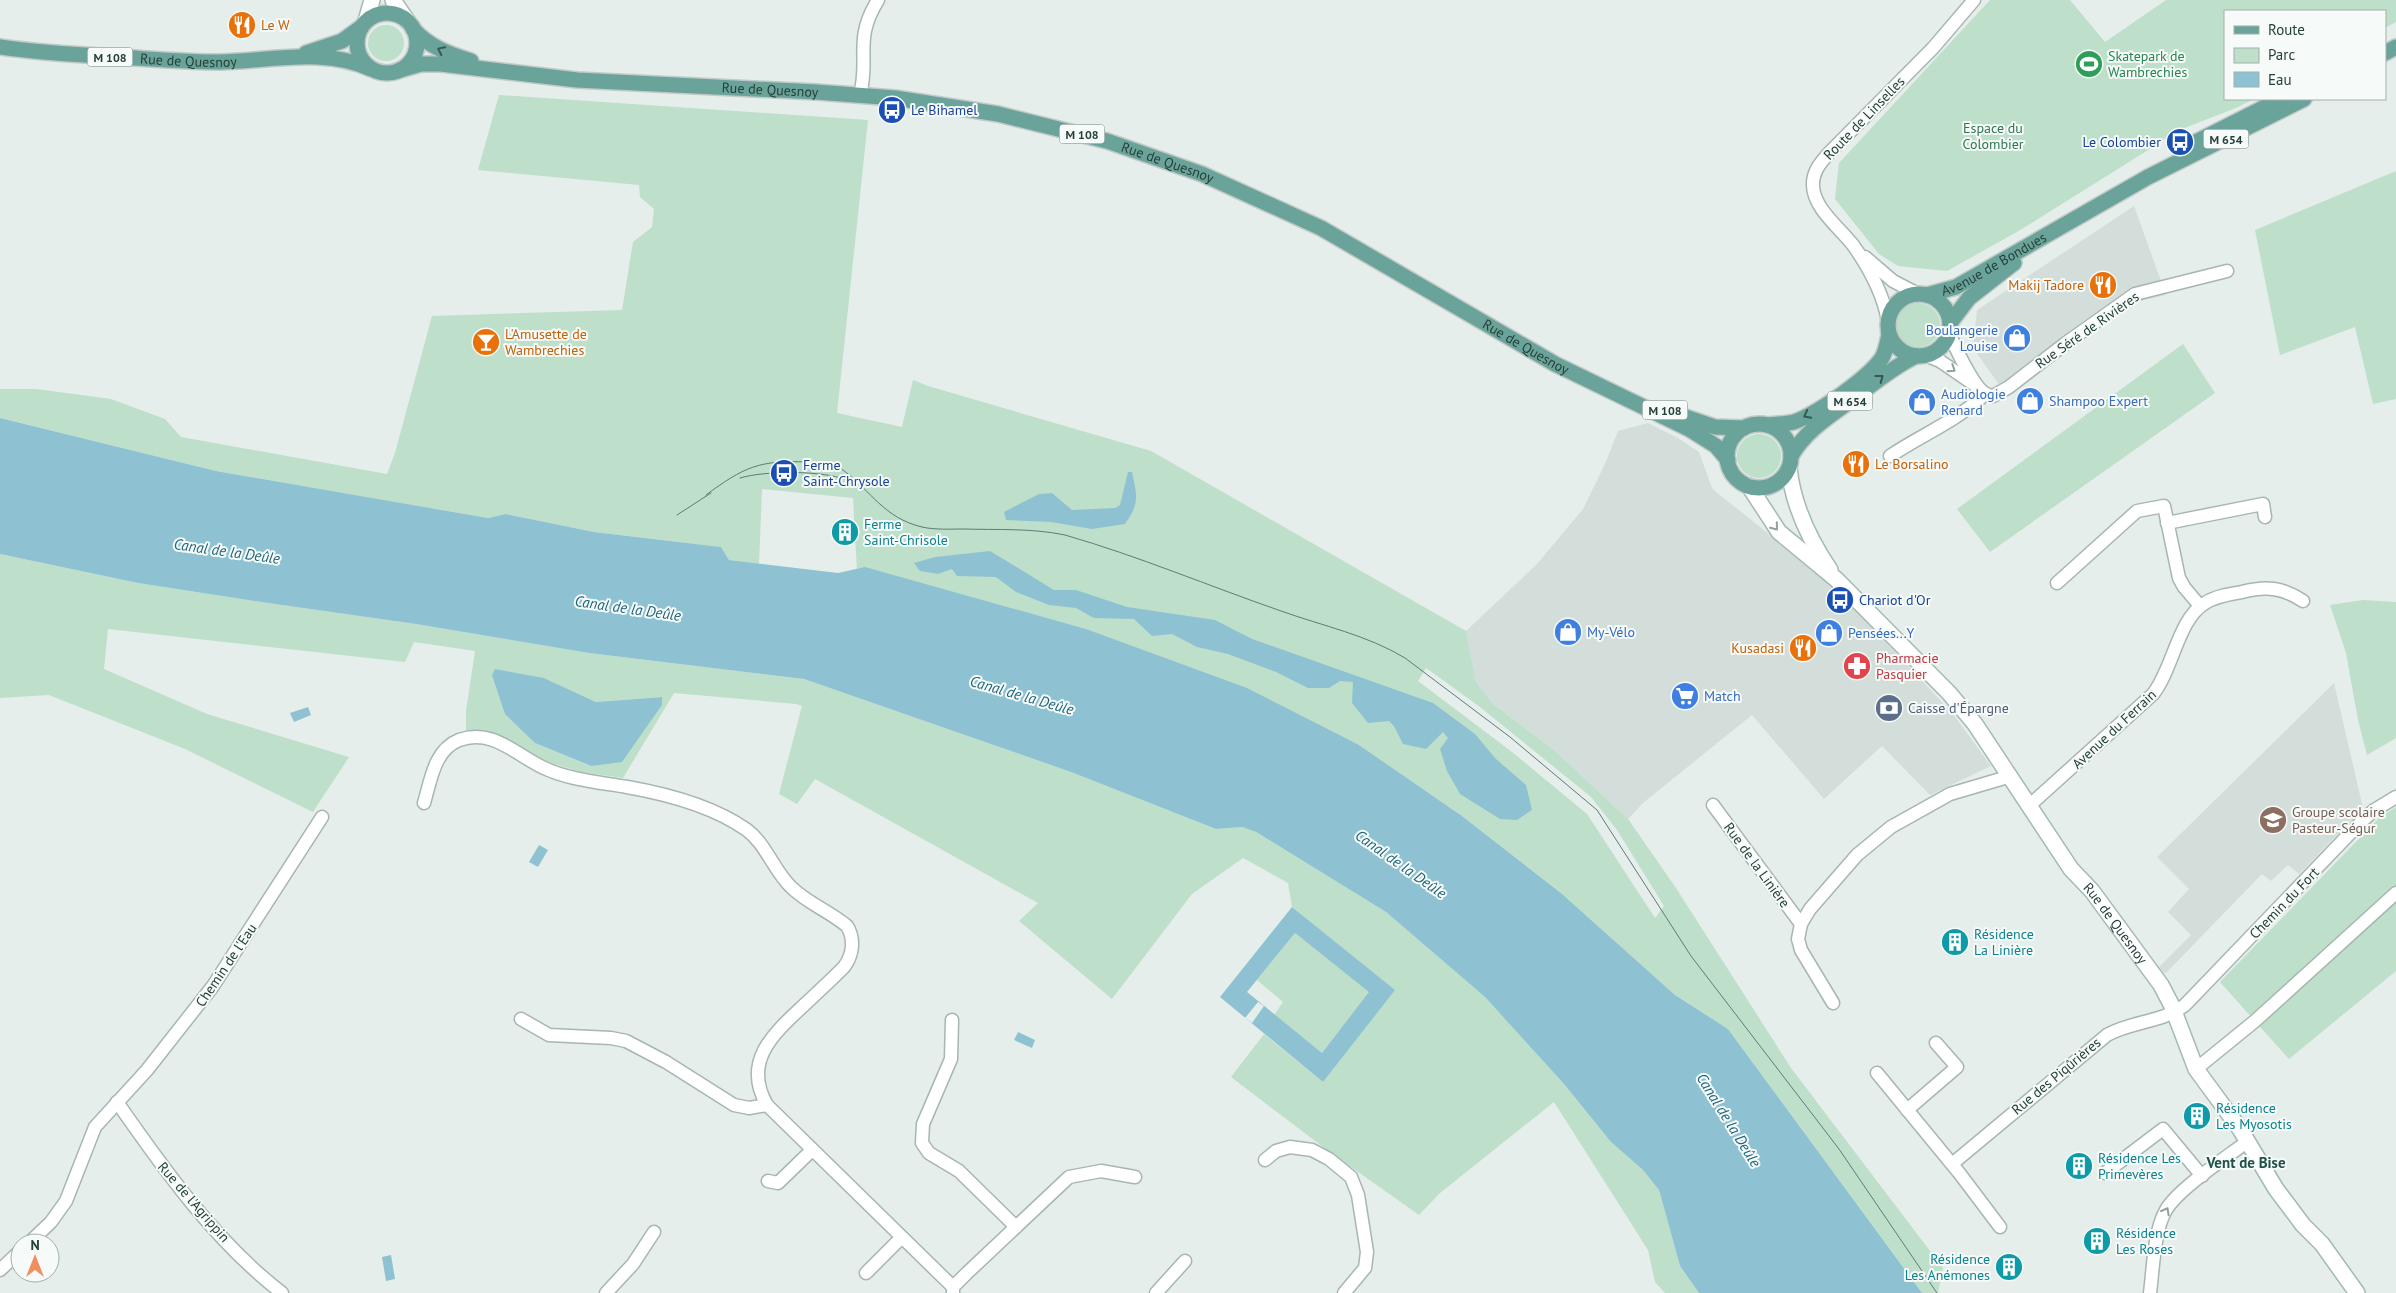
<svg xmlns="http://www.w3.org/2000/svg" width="2396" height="1293" font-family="'PT Sans',sans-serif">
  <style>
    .built { fill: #d3deda }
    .green { fill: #bedfc9; fill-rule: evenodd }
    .water { fill: #8ec2d2; fill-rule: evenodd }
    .pier { fill: #e5eeeb }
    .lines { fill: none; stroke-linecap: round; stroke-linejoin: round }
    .street-casing { stroke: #a7b6b2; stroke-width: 15 }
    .secondary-casing { stroke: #a3bab3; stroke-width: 18 }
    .primary-casing { stroke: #c2cac8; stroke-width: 18 }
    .street { stroke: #fff; stroke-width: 12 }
    .secondary { stroke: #fff; stroke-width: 15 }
    .primary { stroke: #6aa399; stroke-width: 15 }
    .tram { stroke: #5f7b76; stroke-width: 1 }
    .oneway { stroke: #365952 }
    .oneway2 { stroke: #92a09c }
    .labels { text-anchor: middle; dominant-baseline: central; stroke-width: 4; stroke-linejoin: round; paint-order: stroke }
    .shield { fill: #f6faf8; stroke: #637873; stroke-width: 1 }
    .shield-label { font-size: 12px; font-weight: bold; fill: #24403a }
    .food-label { font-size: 14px; fill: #c56008; stroke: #f6faf8; text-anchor: start }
    .leisure-label { font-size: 14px; fill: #27864d; stroke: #f6faf8; text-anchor: start }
    .street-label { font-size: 14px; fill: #24403a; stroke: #f6faf8 }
    .transit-label { font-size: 14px; fill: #164399; stroke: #f6faf8; text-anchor: start }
    .park-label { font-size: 14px; fill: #2e7750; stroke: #f6faf8 }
    .shop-label { font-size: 14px; fill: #366cbe; stroke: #f6faf8; text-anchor: start }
    .culture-label { font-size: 14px; fill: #0d838f; stroke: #f6faf8; text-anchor: start }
    .health-label { font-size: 14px; fill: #be3a42; stroke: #f6faf8; text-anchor: start }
    .service-label { font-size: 14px; fill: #4e5e75; stroke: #f6faf8; text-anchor: start }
    .education-label { font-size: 14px; fill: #785e54; stroke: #f6faf8; text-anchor: start }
    .water-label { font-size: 15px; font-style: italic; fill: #1e657c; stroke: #f6faf8 }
    .neighbourhood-label { font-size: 15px; font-weight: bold; fill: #20524a; stroke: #f6faf8 }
  </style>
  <rect width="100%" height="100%" fill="#e5eeeb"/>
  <g class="built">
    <polygon points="2134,206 2166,295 2132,303 2008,397 1973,348 1977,310"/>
    <polygon points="1648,423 1678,438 1699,452 1712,488 1716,492 1831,583 1953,714 1991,766 1930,795 1882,746 1824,799 1752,715 1643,803 1628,819 1553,749 1492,703 1476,682 1466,631 1537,564 1583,509 1605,464 1618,431"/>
    <polygon points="2334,683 2363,808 2299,874 2288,865 2271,881 2262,874 2165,974 2159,967 2191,935 2168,912 2189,889 2157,857"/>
  </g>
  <g class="green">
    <polygon points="1990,0 2070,0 2105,42 2166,0 2396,0 2396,22 2385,28 2385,11 2225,11 2225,99 2254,99 2236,108 2169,134 2161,142 2022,229 1947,271 1898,266 1879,254 1835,199 1839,163"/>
    <circle cx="386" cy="43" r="18"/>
    <path d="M499 95 868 120 837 413 902 427 913 380 928 386 1151 451 1466 631 1476 682 1492 703 1553 749 1628 819 1676 888 1791 1068 1943 1268 1938 1293H1922L1728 1029 1675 995 1559 891 1462 816 1359 745 1086 629 865 568 857 570 853 498 762 489 759 564 729 560 721 547 594 532 506 514 488 518 216 471 0 418V389H36L111 399 165 419 181 437 387 474 395 453 432 316 622 310 633 242 652 227 654 209 640 197 639 185 478 170ZM1426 668 1480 707 1591 797 1617 830 1664 906 1655 918 1587 814 1512 752 1418 681Z"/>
    <polygon points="2396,171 2396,399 2373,404 2355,327 2280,355 2255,230"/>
    <circle cx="1918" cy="325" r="22"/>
    <polygon points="2183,344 2215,393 1990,552 1957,509"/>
    <circle cx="1759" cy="456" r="22"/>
    <path d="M0 554 138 583 268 603 416 624 589 653 804 679 1071 772 1216 829 1242 827 1256 832 1386 912 1485 997 1564 1084 1611 1142 1643 1170 1659 1190 1680 1266 1699 1293H1665L1655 1282 1648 1250 1554 1102 1440 1193 1419 1215 1327 1150 1231 1077 1264 1034 1323 1082 1394 990 1292 907 1288 883 1243 858 1192 894 1112 999 1019 921 1038 903 815 779 797 804 779 794 802 706 796 704 674 693 623 778 581 772 539 759 500 736 483 732H466V711L475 651 414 642 405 662 108 629 104 669 207 714 349 757 313 812 185 749 49 695 0 698ZM544 678 596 702 661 697 662 705 590 766 535 743Z"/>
    <polygon points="2363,600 2396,602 2396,738 2367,755 2358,720 2346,653 2330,605"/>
    <polygon points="2396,807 2396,971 2289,1059 2220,982 2380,817"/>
    <polygon points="1295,933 1370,992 1322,1053 1274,1015 1283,1002 1257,980"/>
  </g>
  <g class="water">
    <polygon points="0,418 216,471 488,518 506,514 594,532 721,547 729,560 838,573 865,567 1086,629 1247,688 1359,745 1462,816 1561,893 1675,995 1728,1029 1922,1293 1699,1293 1680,1266 1659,1190 1643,1170 1611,1142 1564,1084 1485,997 1386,912 1256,832 1242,827 1216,829 1071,772 804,679 589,653 416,624 268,603 138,583 0,554"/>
    <path d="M1128 472H1132C1137 496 1140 503 1125 524L1092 529 1051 522 1006 520 1004 512 1039 494 1052 493 1072 510 1115 508 1120 505Z"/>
    <polygon points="990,551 1054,590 1076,590 1127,607 1215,620 1252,639 1433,703 1475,734 1496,759 1526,785 1532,810 1517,820 1500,819 1460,794 1447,771 1440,749 1448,738 1443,732 1426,749 1403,744 1394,726 1389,721 1368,723 1352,703 1353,682 1340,681 1329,688 1308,688 1276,672 1228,654 1197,647 1172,634 1152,636 1134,619 1094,618 1076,608 1049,605 1016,592 996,577 957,576 952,569 938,574 920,571 914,563 935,557"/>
    <polygon points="495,669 544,678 596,702 662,697 662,705 622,762 591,766 535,743 505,714 492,675"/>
    <polygon points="308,707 311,715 294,722 290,713"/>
    <polygon points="539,845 548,850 538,867 529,862"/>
    <path d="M1292 907 1395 990 1323 1082 1220 997ZM1295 933 1369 992 1322 1053 1247 992Z"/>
    <polygon points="1018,1032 1035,1040 1032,1048 1014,1040"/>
    <polygon points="391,1255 395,1279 386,1281 382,1257"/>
  </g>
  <polygon class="pier" points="1258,1002 1264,1006 1252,1023 1245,1018"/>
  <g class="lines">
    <defs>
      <g id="street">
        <path d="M860 95C870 57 853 40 878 0"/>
        <polyline points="1865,257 1893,281 1918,294"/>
        <path d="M1888 321C1883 293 1870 269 1853 245 1840 228 1814 209 1813 186 1812 172 1821 162 1829 153L1933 48 1974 0"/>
        <path d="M1949 330C1952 343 1972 382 1982 391 1985 394 1988 395 1993 396L2009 387 2066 343 2135 294 2227 271"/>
        <polyline points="1925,355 1940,361 1975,385"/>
        <path d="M1890 456C1921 435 1957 421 1985 394"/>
        <polyline points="2167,523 2263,504 2265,517"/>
        <polyline points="2057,583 2137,511 2164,506 2179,578 2184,587 2200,606"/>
        <path d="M424 803C431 780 434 750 459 740 492 728 515 754 542 767 569 780 598 782 627 787 667 794 713 806 747 830 766 844 774 871 791 887 807 903 829 911 847 926 855 939 853 955 844 967 830 981 816 994 802 1007 773 1034 742 1062 767 1105L953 1287"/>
        <polyline points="1713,805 1801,924"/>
        <path d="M2030 805 2153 694C2173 669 2178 619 2205 603 2216 596 2230 594 2242 592 2266 586 2282 587 2303 601"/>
        <polyline points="1833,1003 1801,950 1798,939 1801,924 1810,909 1857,855 1891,827 1950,794 2011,776"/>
        <polyline points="521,1019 549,1035 611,1038 626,1041 666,1062 734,1105 749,1108 767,1105"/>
        <polyline points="952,1020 951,1059 923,1124 922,1143 929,1153 959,1171 1016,1227"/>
        <polyline points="2196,1069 2255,1021 2396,893"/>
        <polyline points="1877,1073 1960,1174 2000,1227"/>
        <path d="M117 1102C165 1171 215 1241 282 1293"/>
        <polyline points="1907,1110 1957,1067 1936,1043"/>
        <polyline points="1265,1160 1276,1151 1290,1147 1312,1150 1329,1159 1351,1177 1358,1195 1367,1252 1365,1268 1344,1293"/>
        <path d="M1952 1164 2107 1035C2131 1021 2162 1023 2185 1005L2356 827 2373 811 2396 797"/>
        <polyline points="2105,1173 2163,1129 2202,1176"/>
        <polyline points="768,1181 778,1183 812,1150"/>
        <polyline points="29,1243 51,1222 66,1201 95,1127 147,1070 213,986 322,817"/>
        <polyline points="0,1270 20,1251"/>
        <polyline points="866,1273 901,1238"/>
        <polyline points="606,1293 633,1264 654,1232"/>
        <polyline points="953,1293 953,1287 967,1273 1069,1177 1101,1171 1135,1177"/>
        <polyline points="1156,1293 1185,1261"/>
        <path d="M2150 1293C2153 1270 2154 1230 2166 1210 2178 1189 2227 1157 2248 1141"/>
      </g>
      <g id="secondary">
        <polyline points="393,0 408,22"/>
        <polyline points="366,21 372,0"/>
        <path d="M1789 468C1793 506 1809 539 1830 570"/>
        <path id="s1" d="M1749 486 1779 532 1837 580 1949 693 1975 724 2071 869 2092 891 2161 985 2172 1006 2196 1069 2240 1129 2276 1189 2303 1225 2322 1244 2357 1293"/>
      </g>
      <g id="primary">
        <circle cx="387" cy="43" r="30"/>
        <path d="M413 29C429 47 449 54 471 61"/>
        <path id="s2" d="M0 47C39 53 78 55 118 57 152 59 186 62 220 62 269 61 326 47 371 69"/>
        <polyline points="306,53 342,41 360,28"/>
        <polyline points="2385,53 2396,47"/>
        <path id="s3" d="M400 70 421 64H441L577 80 816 92 895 98 998 114 1107 141 1202 174 1321 228 1555 364 1689 429 1716 446 1728 460"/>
        <polyline points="2186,147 2281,99"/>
        <circle cx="1919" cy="325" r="31"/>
        <path id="s4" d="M1927 295 1956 287 2148 177 2304 99"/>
        <polyline points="1950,323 1969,298 2014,263"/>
        <polyline points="1677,414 1715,427 1744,428"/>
        <circle cx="1759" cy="456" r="32"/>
        <path d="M1767 425C1776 424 1785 424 1794 422 1817 414 1868 378 1882 358 1886 351 1887 343 1889 335"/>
        <path d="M1791 456C1806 430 1830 416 1853 399 1873 384 1893 367 1916 356"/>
      </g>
    </defs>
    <use href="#street" class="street-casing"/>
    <use href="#secondary" class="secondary-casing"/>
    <use href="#primary" class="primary-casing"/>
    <use href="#street" class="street"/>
    <use href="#secondary" class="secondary"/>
    <use href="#primary" class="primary"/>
    <g class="tram">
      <path d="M740 478C767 470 827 470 853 482"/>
      <path d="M706 495C744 467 759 460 807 462 820 463 833 462 843 470 871 491 884 518 922 527 935 530 950 529 963 529 997 530 1032 528 1065 535 1138 556 1209 586 1281 611 1323 626 1367 635 1405 658L1510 737 1597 810 1691 956 1839 1149 1937 1293"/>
      <polyline points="677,515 711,493"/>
    </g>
  </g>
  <defs><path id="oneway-chevron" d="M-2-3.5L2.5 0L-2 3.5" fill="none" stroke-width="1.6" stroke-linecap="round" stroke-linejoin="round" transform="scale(1.25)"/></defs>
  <g class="oneway">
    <use href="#oneway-chevron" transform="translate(441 50) rotate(-154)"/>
    <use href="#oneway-chevron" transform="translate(1880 378) rotate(-37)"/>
    <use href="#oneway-chevron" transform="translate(1807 415) rotate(153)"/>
  </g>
  <g class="oneway2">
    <use href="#oneway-chevron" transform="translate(1952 369) rotate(34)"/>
    <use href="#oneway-chevron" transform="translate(1775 527) rotate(51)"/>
    <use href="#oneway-chevron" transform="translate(2166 1211) rotate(-61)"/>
  </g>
  <defs>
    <symbol id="restaurant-disc" viewBox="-11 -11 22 22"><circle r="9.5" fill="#e8710a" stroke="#f6faf8"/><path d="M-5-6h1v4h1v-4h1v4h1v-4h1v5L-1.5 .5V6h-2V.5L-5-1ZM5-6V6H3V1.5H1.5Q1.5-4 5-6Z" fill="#fff"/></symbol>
    <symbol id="stadium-disc" viewBox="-11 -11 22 22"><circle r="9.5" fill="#2e9e5b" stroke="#f6faf8"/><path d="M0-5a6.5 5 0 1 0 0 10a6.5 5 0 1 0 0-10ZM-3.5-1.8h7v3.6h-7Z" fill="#fff"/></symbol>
    <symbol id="bus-disc" viewBox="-11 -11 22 22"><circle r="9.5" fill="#1a4fb4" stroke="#f6faf8"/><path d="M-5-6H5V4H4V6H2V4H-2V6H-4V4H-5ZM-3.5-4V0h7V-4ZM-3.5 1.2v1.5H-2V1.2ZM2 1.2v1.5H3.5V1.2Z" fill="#fff"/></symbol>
    <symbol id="shop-disc" viewBox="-11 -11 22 22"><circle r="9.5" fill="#3f7fe0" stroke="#f6faf8"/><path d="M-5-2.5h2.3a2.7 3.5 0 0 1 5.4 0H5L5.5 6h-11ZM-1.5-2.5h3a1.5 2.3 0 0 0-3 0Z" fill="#fff"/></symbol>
    <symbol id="bar-disc" viewBox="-11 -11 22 22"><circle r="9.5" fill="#e8710a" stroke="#f6faf8"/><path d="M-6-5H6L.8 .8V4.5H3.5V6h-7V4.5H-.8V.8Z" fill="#fff"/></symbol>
    <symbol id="building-disc" viewBox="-11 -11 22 22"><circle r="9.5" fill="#0f9aa8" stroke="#f6faf8"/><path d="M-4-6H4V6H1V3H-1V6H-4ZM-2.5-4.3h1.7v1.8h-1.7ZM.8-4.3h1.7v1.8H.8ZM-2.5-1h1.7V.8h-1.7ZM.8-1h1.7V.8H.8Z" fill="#fff"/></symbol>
    <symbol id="pharmacy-disc" viewBox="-11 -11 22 22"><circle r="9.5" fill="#e0444e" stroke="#f6faf8"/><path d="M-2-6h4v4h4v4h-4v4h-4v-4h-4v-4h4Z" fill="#fff"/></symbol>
    <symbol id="supermarket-disc" viewBox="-11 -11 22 22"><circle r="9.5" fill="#3f7fe0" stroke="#f6faf8"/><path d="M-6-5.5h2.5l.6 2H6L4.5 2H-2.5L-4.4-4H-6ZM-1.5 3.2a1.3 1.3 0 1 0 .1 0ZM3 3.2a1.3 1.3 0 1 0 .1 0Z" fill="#fff"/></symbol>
    <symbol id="bank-disc" viewBox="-11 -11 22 22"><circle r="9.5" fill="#5c6f8a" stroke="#f6faf8"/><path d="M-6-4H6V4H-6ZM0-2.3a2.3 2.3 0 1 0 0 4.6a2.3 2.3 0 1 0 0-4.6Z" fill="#fff"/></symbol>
    <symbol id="school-disc" viewBox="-11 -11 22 22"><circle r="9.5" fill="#8d6e63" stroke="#f6faf8"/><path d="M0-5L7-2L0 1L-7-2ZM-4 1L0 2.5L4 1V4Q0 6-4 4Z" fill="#fff"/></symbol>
  </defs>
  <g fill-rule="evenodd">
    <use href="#restaurant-disc" x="226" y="9" width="32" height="32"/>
    <use href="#stadium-disc" x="2073" y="48" width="32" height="32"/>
    <use href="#bus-disc" x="876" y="94" width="32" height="32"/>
    <use href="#bus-disc" x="2164" y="126" width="32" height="32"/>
    <use href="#restaurant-disc" x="2087" y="269" width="32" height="32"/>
    <use href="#shop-disc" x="2001" y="322" width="32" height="32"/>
    <use href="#bar-disc" x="470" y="326" width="32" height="32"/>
    <use href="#shop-disc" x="2014" y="385" width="32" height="32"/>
    <use href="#shop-disc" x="1906" y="386" width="32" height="32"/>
    <use href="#restaurant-disc" x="1840" y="448" width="32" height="32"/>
    <use href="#bus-disc" x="768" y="457" width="32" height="32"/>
    <use href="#building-disc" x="829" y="516" width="32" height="32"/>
    <use href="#bus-disc" x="1824" y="584" width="32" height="32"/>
    <use href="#shop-disc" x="1552" y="616" width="32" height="32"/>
    <use href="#shop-disc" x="1813" y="617" width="32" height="32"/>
    <use href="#restaurant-disc" x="1787" y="632" width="32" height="32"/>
    <use href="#pharmacy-disc" x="1841" y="650" width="32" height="32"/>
    <use href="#supermarket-disc" x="1669" y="680" width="32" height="32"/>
    <use href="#bank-disc" x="1873" y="692" width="32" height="32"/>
    <use href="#school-disc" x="2257" y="804" width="32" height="32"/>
    <use href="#building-disc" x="1939" y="926" width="32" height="32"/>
    <use href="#building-disc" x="2181" y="1100" width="32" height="32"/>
    <use href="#building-disc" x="2063" y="1150" width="32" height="32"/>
    <use href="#building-disc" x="2081" y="1225" width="32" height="32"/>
    <use href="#building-disc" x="1993" y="1251" width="32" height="32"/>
  </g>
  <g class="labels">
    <g class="shield">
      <rect x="87.5" y="47.5" width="45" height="19" rx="4"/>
      <rect x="1059.5" y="124.5" width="45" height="19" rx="4"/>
      <rect x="2203.5" y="129.5" width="45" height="19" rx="4"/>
      <rect x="1827.5" y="391.5" width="45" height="19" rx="4"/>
      <rect x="1642.5" y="400.5" width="45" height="19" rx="4"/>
    </g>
    <g class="shield-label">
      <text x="110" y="57">M 108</text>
      <text x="1082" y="134">M 108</text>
      <text x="2226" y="139">M 654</text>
      <text x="1850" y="401">M 654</text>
      <text x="1665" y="410">M 108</text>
    </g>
    <g class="food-label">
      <text x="261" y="25">Le W</text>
      <text x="2084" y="285" text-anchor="end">Makij Tadore</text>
      <text x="505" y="334">L'Amusette de<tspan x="505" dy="16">Wambrechies</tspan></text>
      <text x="1875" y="464">Le Borsalino</text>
      <text x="1784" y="648" text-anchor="end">Kusadasi</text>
    </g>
    <g class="leisure-label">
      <text x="2108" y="56">Skatepark de<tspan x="2108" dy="16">Wambrechies</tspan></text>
    </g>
    <g class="street-label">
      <text stroke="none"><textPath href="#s2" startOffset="189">Rue de Quesnoy</textPath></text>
      <text stroke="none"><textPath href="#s3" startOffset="372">Rue de Quesnoy</textPath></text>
      <text transform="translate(1864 118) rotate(-46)">Route de Linselles</text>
      <text stroke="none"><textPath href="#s3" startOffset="778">Rue de Quesnoy</textPath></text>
      <text stroke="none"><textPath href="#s4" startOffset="74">Avenue de Bondues</textPath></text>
      <text transform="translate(2087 330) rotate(-35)">Rue Séré de Rivières</text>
      <text stroke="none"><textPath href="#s3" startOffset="1182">Rue de Quesnoy</textPath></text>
      <text transform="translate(2114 729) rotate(-43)">Avenue du Ferrain</text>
      <text transform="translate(1757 865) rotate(54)">Rue de la Linière</text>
      <text transform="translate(2284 903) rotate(-46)">Chemin du Fort</text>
      <text stroke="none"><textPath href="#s1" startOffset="574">Rue de Quesnoy</textPath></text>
      <text transform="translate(226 965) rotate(-56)">Chemin de l'Eau</text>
      <text transform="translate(2056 1076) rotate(-40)">Rue des Piqûrières</text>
      <text transform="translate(194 1202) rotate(49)">Rue de l'Agrippin</text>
    </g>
    <g class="transit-label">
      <text x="911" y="110">Le Bihamel</text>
      <text x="2161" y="142" text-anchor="end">Le Colombier</text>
      <text x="803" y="465">Ferme<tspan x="803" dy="16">Saint-Chrysole</tspan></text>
      <text x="1859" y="600">Chariot d'Or</text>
    </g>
    <g class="park-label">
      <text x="1993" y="128">Espace du<tspan x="1993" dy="16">Colombier</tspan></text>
    </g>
    <g class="shop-label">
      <text x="1998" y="330" text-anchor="end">Boulangerie<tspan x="1998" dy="16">Louise</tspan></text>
      <text x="1941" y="394">Audiologie<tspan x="1941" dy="16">Renard</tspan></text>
      <text x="2049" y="401">Shampoo Expert</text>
      <text x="1587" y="632">My-Vélo</text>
      <text x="1848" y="633">Pensées...Y</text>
      <text x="1704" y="696">Match</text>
    </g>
    <g class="culture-label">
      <text x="864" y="524">Ferme<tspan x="864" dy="16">Saint-Chrisole</tspan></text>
      <text x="1974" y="934">Résidence<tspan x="1974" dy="16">La Linière</tspan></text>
      <text x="2216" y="1108">Résidence<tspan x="2216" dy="16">Les Myosotis</tspan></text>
      <text x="2098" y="1158">Résidence Les<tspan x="2098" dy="16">Primevères</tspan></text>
      <text x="2116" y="1233">Résidence<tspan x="2116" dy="16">Les Roses</tspan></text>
      <text x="1990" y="1259" text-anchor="end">Résidence<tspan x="1990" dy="16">Les Anémones</tspan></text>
    </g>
    <g class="health-label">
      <text x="1876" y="658">Pharmacie<tspan x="1876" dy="16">Pasquier</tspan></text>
    </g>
    <g class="service-label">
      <text x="1908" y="708">Caisse d'Épargne</text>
    </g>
    <g class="education-label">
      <text x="2292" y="812">Groupe scolaire<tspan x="2292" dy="16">Pasteur-Ségur</tspan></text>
    </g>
    <g class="water-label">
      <text transform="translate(227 551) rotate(8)">Canal de la Deûle</text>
      <text transform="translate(628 608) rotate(8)">Canal de la Deûle</text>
      <text transform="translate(1022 695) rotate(16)">Canal de la Deûle</text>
      <text transform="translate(1401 864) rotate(35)">Canal de la Deûle</text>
      <text transform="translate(1729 1120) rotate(58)">Canal de la Deûle</text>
    </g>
    <g class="neighbourhood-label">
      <text x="2246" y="1162">Vent de Bise</text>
    </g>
  </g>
  <rect x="2224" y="10" width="162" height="90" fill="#f6faf8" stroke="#a2b0ac"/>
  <rect x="2234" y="26" width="25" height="8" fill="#6aa399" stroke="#a2b0ac"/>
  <text x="2268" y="35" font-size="15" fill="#24403a">Route</text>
  <rect x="2234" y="48" width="25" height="15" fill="#bedfc9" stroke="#a2b0ac"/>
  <text x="2268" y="60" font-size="15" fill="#24403a">Parc</text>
  <rect x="2234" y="72" width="25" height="15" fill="#8ec2d2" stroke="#a2b0ac"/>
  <text x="2268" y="85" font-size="15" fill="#24403a">Eau</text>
  <g transform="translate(35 1258)"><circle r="24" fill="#f6faf8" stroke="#a2b0ac"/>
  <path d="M0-4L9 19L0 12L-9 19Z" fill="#f18e60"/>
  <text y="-8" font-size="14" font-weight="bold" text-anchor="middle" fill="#24403a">N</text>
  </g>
</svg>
